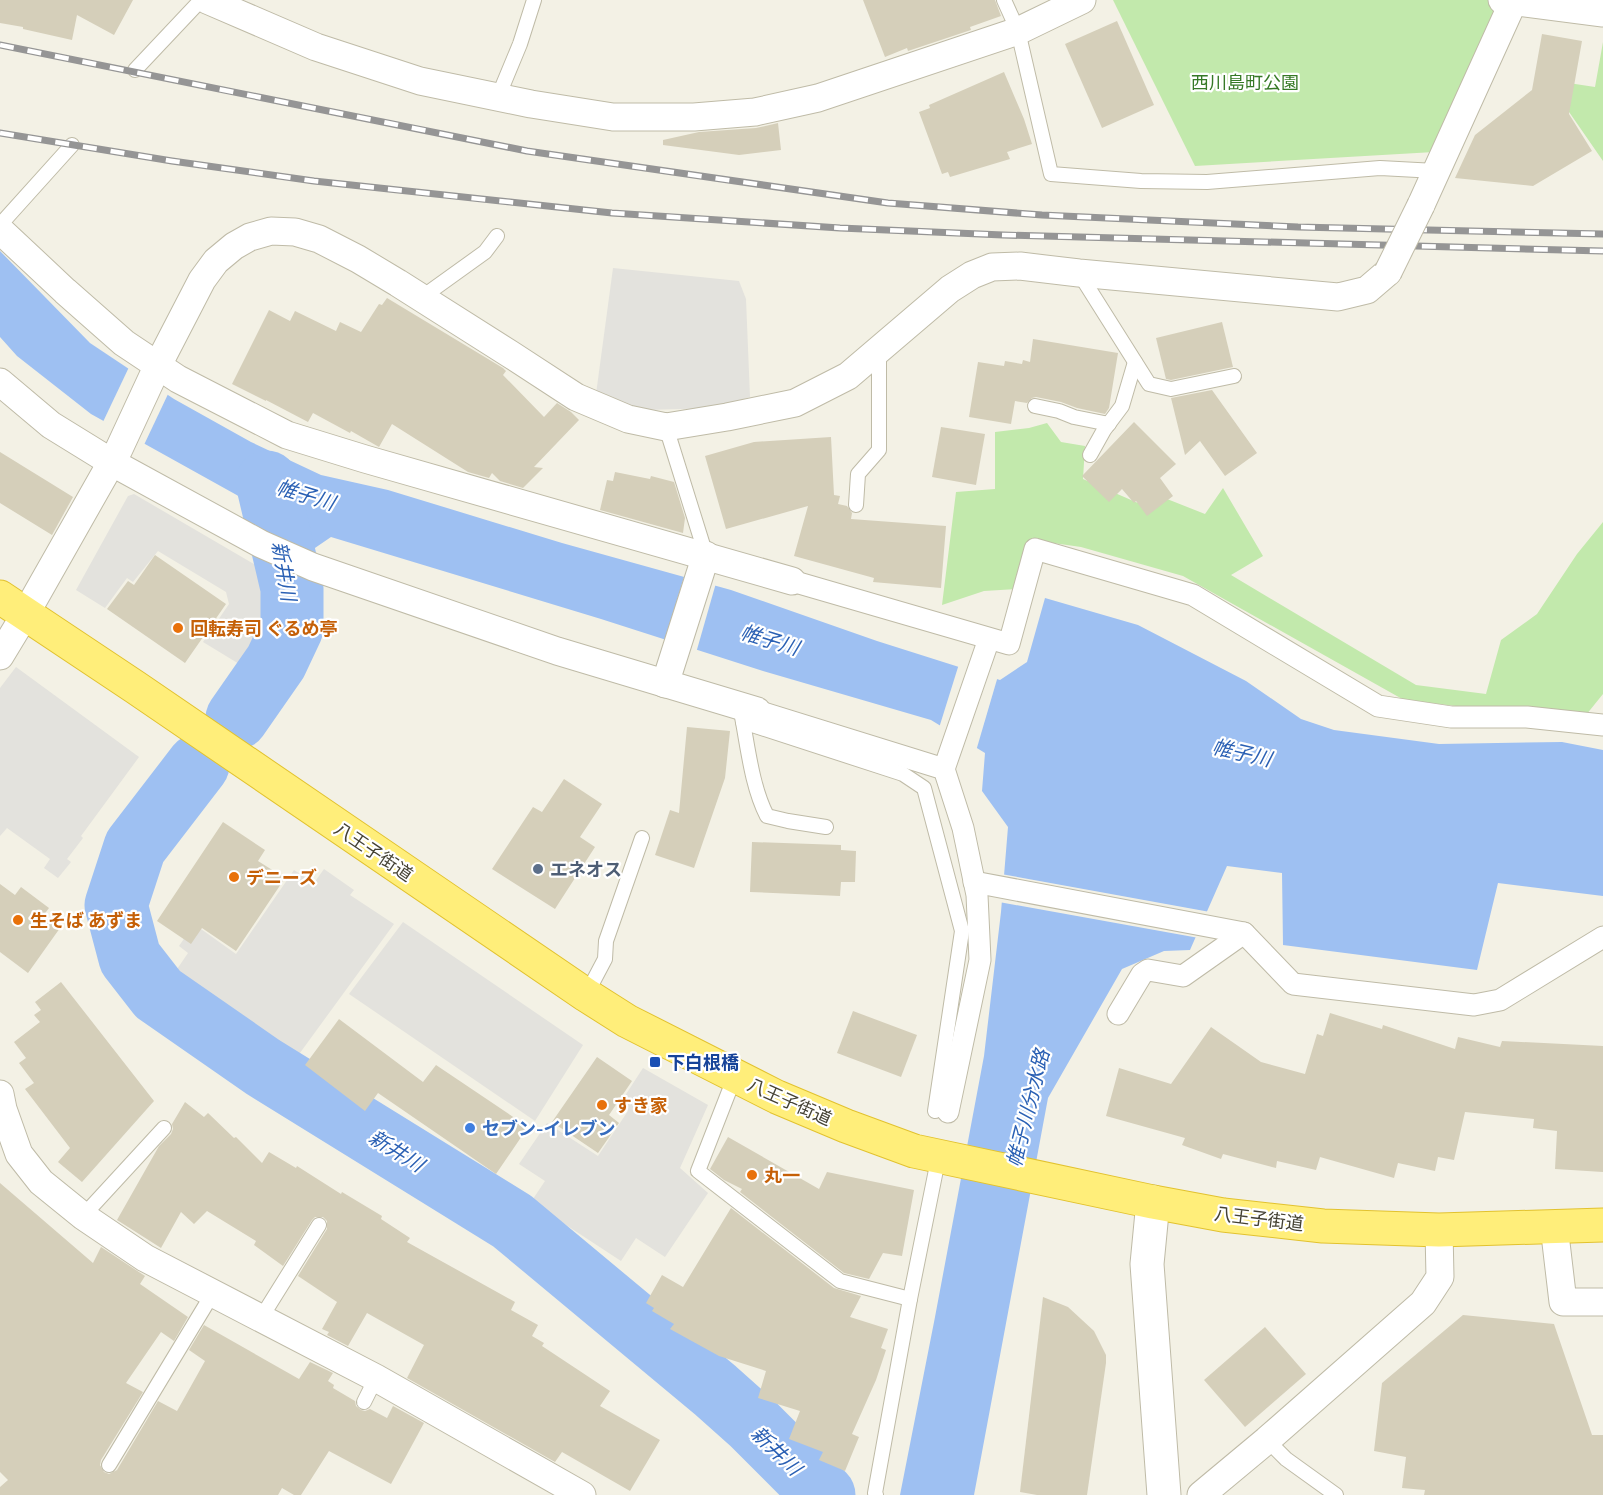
<svg xmlns="http://www.w3.org/2000/svg" width="1603" height="1495" font-family="'Exo 2','Noto Sans JP',sans-serif">
  <style>
    .green { fill: #c2e9ac }
    .parking { fill: #e3e2dd }
    .water { fill: #9ec0f2 }
    .pier { fill: #f3f1e5 }
    .lines { fill: none; stroke-linecap: round; stroke-linejoin: round }
    .river { stroke: #9ec0f2; stroke-width: 63 }
    .building { fill: #d5cfba }
    .service-casing { stroke: #bfbba7; stroke-width: 16 }
    .pedestrian-casing { stroke: #bfbba7; stroke-width: 23 }
    .minor-casing { stroke: #bfbba7; stroke-width: 29 }
    .tertiary-casing { stroke: #bfbba7; stroke-width: 35 }
    .trunk-casing { stroke: #e2c22f; stroke-width: 35 }
    .service { stroke: #fff; stroke-width: 14 }
    .pedestrian { stroke: #fff; stroke-width: 21 }
    .minor { stroke: #fff; stroke-width: 27 }
    .tertiary { stroke: #fff; stroke-width: 33 }
    .trunk { stroke: #ffee7a; stroke-width: 33 }
    .rail-casing { stroke: #959595; stroke-width: 7 }
    .rail { stroke: #fff; stroke-width: 4.5; stroke-dasharray: 14; stroke-linecap: butt }
    .minor-bridge-casing { stroke: #bfbba7; stroke-width: 29; stroke-linecap: butt }
    .minor-bridge { stroke: #fff; stroke-width: 27 }
    .food-dot { fill: #e8710a; stroke: #fff; stroke-width: 2 }
    .service-dot { fill: #5c6f8a; stroke: #fff; stroke-width: 2 }
    .transit-dot { fill: #1a4fb4; stroke: #fff; stroke-width: 2 }
    .shop-dot { fill: #3f7fe0; stroke: #fff; stroke-width: 2 }
    .labels { text-anchor: middle; dominant-baseline: central; stroke-width: 4.5; stroke-linejoin: round; paint-order: stroke }
    .park-label { font-size: 18px; fill: #367926; stroke: #fff }
    .food-label { font-size: 18px; font-weight: bold; fill: #c56008; stroke: #fff; text-anchor: start }
    .street-label { font-size: 18px; fill: #454234; stroke: #fff }
    .service-label { font-size: 18px; font-weight: bold; fill: #4e5e75; stroke: #fff; text-anchor: start }
    .transit-label { font-size: 18px; font-weight: bold; fill: #164399; stroke: #fff; text-anchor: start }
    .shop-label { font-size: 18px; font-weight: bold; fill: #366cbe; stroke: #fff; text-anchor: start }
    .water-label { font-size: 20px; font-style: italic; fill: #2a60b4; stroke: #fff }
  </style>
  <rect width="100%" height="100%" fill="#f3f1e5"/>
  <g class="green">
    <polygon points="1113,0 1502,0 1434,152 1195,166"/>
    <polygon points="1603,42 1603,161 1558,96 1562,82 1595,87"/>
    <polygon points="1047,423 1061,442 1085,446 1083,479 1154,510 1162,497 1205,514 1223,488 1263,556 1231,575 1416,685 1486,694 1501,640 1537,614 1577,554 1603,522 1603,694 1586,715 1482,709 1404,700 1183,576 1081,547 1032,540 1017,589 984,591 942,605 956,492 995,489 995,432 1029,428"/>
  </g>
  <g class="parking">
    <polygon points="613,268 739,281 746,299 750,397 717,408 645,410 596,394"/>
    <polygon points="134,494 259,567 266,633 262,651 249,670 203,642 229,604 226,592 158,551 133,582 127,578 105,608 76,590 128,496"/>
    <polygon points="16,667 139,757 81,836 83,838 67,859 71,862 58,878 44,868 50,859 7,828 0,836 0,688"/>
    <polygon points="324,869 354,890 350,895 394,924 289,1068 183,995 171,978 188,953 179,946 194,924 236,954 294,870 314,883"/>
    <polygon points="403,922 583,1045 535,1121 349,994"/>
    <polygon points="643,1068 708,1105 680,1168 708,1193 665,1257 636,1238 621,1261 531,1202 545,1181 519,1164 547,1123 598,1156 628,1111 619,1105"/>
  </g>
  <polygon class="water" points="0,251 90,343 174,399 251,442 321,475 388,490 562,543 731,590 877,641 1000,680 1027,662 1045,598 1138,625 1246,681 1301,719 1334,730 1439,744 1562,742 1603,750 1603,896 1498,883 1477,970 1283,945 1282,873 1227,866 1190,950 1164,951 1122,969 1048,1098 974,1495 900,1495 935,1317 984,1056 1001,912 1008,827 982,791 985,753 931,720 763,671 601,619 331,537 312,550 259,528 262,509 91,414 17,356 0,337"/>
  <g class="pier">
    <polygon points="130,365 169,392 143,447 102,424"/>
    <polygon points="685,574 716,583 696,653 664,643"/>
    <polygon points="959,664 998,676 976,751 939,728"/>
    <polygon points="1001,874 1210,912 1199,938 999,902"/>
  </g>
  <g class="lines">
    <g class="river">
      <polyline points="237,718 276,662 292,628 292,588 267,482"/>
      <polyline points="198,765 135,847 116,905 130,958 158,994 263,1067 512,1221 715,1390 752,1423 824,1495"/>
    </g>
  </g>
  <g class="building">
    <polygon points="0,0 133,0 114,35 77,15 72,40 23,29 23,27 0,23"/>
    <polygon points="863,0 995,0 1001,16 970,27 971,30 908,51 907,48 885,57"/>
    <polygon points="1117,21 1154,105 1102,128 1065,44"/>
    <polygon points="1542,34 1582,41 1569,114 1592,151 1533,186 1455,178 1475,135 1532,90"/>
    <polygon points="1004,72 1024,119 1032,144 1007,152 1010,159 950,177 948,172 942,174 919,112 930,108 929,105"/>
    <polygon points="778,123 781,150 739,155 663,145 663,140 699,132 756,128"/>
    <polygon points="387,298 503,368 506,371 503,375 544,417 557,403 571,412 579,420 534,467 543,468 523,488 500,481 492,473 489,478 468,472 392,424 379,447 351,431 350,433 313,413 308,422 266,400 266,401 232,384 269,310 290,321 295,311 336,331 340,322 361,332 379,304 382,305"/>
    <polygon points="1222,322 1233,367 1171,380 1166,379 1156,338"/>
    <polygon points="1033,339 1118,353 1109,408 1105,414 1077,408 1061,402 1036,397 1032,398 1027,403 1015,401 1011,424 969,417 978,362 1004,366 1005,361 1022,364 1023,360 1030,362"/>
    <polygon points="1212,390 1257,453 1225,476 1200,441 1185,455 1171,398"/>
    <polygon points="1134,422 1176,464 1160,478 1173,496 1147,516 1136,501 1134,503 1122,489 1109,502 1082,476"/>
    <polygon points="941,427 985,434 976,485 932,477"/>
    <polygon points="831,437 834,495 840,496 838,504 847,506 852,513 851,519 946,526 941,588 873,582 874,578 794,556 808,506 726,529 705,456 754,442"/>
    <polygon points="0,452 73,497 52,535 0,503"/>
    <polygon points="615,472 650,479 651,476 674,482 685,518 683,533 600,510 607,480 613,481"/>
    <polygon points="155,555 226,604 185,663 107,609 128,581 134,585"/>
    <polygon points="687,727 730,731 725,778 694,868 655,855 670,810 679,813"/>
    <polygon points="564,779 602,804 580,837 595,847 555,909 492,869 533,807 542,812"/>
    <polygon points="223,822 265,850 258,861 285,878 236,951 202,928 191,944 157,921"/>
    <polygon points="752,842 841,845 841,850 856,851 855,882 841,882 840,896 750,892"/>
    <polygon points="0,884 15,895 21,887 49,908 43,916 60,928 28,973 0,952"/>
    <polygon points="61,982 154,1101 82,1182 58,1162 70,1148 25,1089 34,1083 19,1063 26,1058 14,1042 40,1022 34,1015 41,1010 35,1002"/>
    <polygon points="853,1011 917,1035 901,1077 837,1053"/>
    <polygon points="1330,1013 1382,1029 1383,1025 1455,1049 1458,1037 1500,1047 1502,1041 1603,1046 1603,1172 1555,1169 1557,1131 1533,1128 1534,1119 1465,1112 1454,1160 1438,1157 1435,1171 1398,1163 1394,1178 1320,1157 1316,1170 1277,1161 1276,1168 1223,1154 1221,1159 1182,1145 1185,1138 1106,1116 1119,1068 1171,1084 1211,1027 1261,1062 1305,1074 1317,1034 1323,1036"/>
    <polygon points="339,1019 423,1082 436,1065 528,1127 496,1174 378,1093 365,1111 305,1065"/>
    <polygon points="597,1057 632,1081 609,1115 619,1123 598,1153 552,1122"/>
    <polygon points="185,1102 204,1117 208,1113 234,1138 236,1137 262,1163 269,1152 296,1168 297,1166 341,1194 342,1192 382,1216 381,1219 410,1238 407,1242 515,1302 511,1310 538,1325 532,1336 544,1343 542,1346 610,1391 600,1406 660,1440 630,1491 562,1452 555,1462 407,1378 424,1345 367,1313 348,1346 327,1335 329,1332 322,1329 337,1302 298,1276 327,1229 327,1221 323,1217 315,1217 312,1220 283,1266 254,1245 256,1241 207,1211 194,1224 181,1212 161,1248 117,1220 159,1146 171,1134 173,1129 172,1124"/>
    <polygon points="728,1137 819,1189 827,1172 914,1190 902,1256 883,1253 869,1279 844,1273 740,1192 742,1189 724,1180 710,1169"/>
    <polygon points="0,1183 93,1263 101,1247 145,1276 140,1284 188,1317 174,1341 161,1332 126,1383 143,1392 101,1460 100,1465 104,1472 109,1474 117,1470 158,1401 177,1411 205,1361 189,1350 204,1325 299,1379 310,1362 333,1373 328,1381 334,1385 333,1388 355,1401 356,1406 361,1410 365,1411 370,1409 387,1418 393,1406 424,1423 391,1484 329,1451 301,1495 294,1495 282,1488 278,1495 0,1495 0,1487 8,1480 0,1472"/>
    <polygon points="731,1208 834,1288 861,1296 850,1317 888,1329 881,1348 886,1350 876,1380 852,1434 859,1437 845,1471 819,1460 823,1452 789,1439 800,1411 758,1398 766,1371 719,1356 670,1329 674,1324 652,1311 654,1308 646,1303 662,1275 683,1287"/>
    <polygon points="1043,1297 1068,1307 1094,1331 1106,1355 1106,1363 1087,1495 1037,1495 1020,1492"/>
    <polygon points="1463,1315 1554,1324 1592,1435 1603,1435 1603,1495 1424,1495 1425,1490 1402,1488 1406,1457 1374,1451 1382,1383"/>
    <polygon points="1265,1327 1306,1374 1245,1427 1204,1380"/>
  </g>
  <g class="lines">
    <defs>
      <g id="service">
        <polyline points="1004,0 1018,31 1051,174 1141,181 1207,182 1380,168 1436,171"/>
        <polyline points="135,70 201,0"/>
        <polyline points="498,97 520,44 534,0"/>
        <polyline points="0,225 72,145"/>
        <polyline points="1079,273 1149,384 1171,389 1234,376"/>
        <polyline points="421,298 485,252 497,236"/>
        <polyline points="1035,406 1059,411 1074,417 1109,424"/>
        <polyline points="666,427 706,555"/>
        <polyline points="1090,455 1104,430 1122,406 1135,362"/>
        <polyline points="856,505 858,474 879,450 879,350"/>
        <path d="M742 717C748 748 752 787 767 816L788 821 826 827"/>
        <polyline points="743,722 903,774 924,788 962,931 935,1111"/>
        <polyline points="586,995 605,959 606,941 642,838"/>
        <polyline points="735,1076 698,1171 840,1281 910,1299 939,1155"/>
        <polyline points="83,1216 164,1128"/>
        <polyline points="261,1318 319,1225"/>
        <polyline points="364,1402 376,1378"/>
        <polyline points="1267,1440 1286,1459 1336,1495"/>
        <polyline points="109,1465 213,1293"/>
        <polyline points="876,1495 875,1493 910,1299"/>
      </g>
      <g id="pedestrian">
        <polyline points="792,581 1009,644 1035,549 1193,595 1378,706 1451,717 1527,717 1603,725"/>
        <polyline points="757,711 944,769 963,828 977,895 980,960 948,1112"/>
        <polyline points="944,769 989,639"/>
        <polyline points="974,882 1244,933 1293,984 1474,1005 1500,1000 1603,937"/>
        <polyline points="1118,1014 1142,974 1148,970 1183,976 1244,933"/>
      </g>
      <g id="minor">
        <polyline points="207,0 316,47 420,81 531,104 613,117 694,117 755,112 818,98 1018,31 1082,0"/>
        <polyline points="1502,0 1603,13"/>
        <polyline points="1421,205 1514,0"/>
        <polyline points="0,230 65,291 124,343 178,379 287,435 365,459 792,581"/>
        <polyline points="0,382 51,425 111,462 261,544 313,567 557,651 757,711"/>
        <polyline points="0,656 26,613 119,449 158,365 202,280 216,261 234,246 250,237 271,231 295,232 319,239 358,259 398,283 510,354 576,397 628,419 666,427 727,417 795,403 848,376 950,289 972,275 992,267 1020,266 1079,273 1338,297 1367,290 1388,272"/>
        <polyline points="665,684 706,555"/>
        <polyline points="0,1094 3,1109 19,1154 41,1182 83,1216 145,1258 376,1378 582,1495"/>
        <polyline points="1554,1226 1563,1302 1603,1302"/>
        <polyline points="1201,1495 1267,1440 1423,1303 1440,1277 1439,1230"/>
      </g>
      <polyline id="tertiary" points="1153,1202 1147,1264 1164,1495"/>
      <polyline id="trunk" points="0,597 135,687 586,995 627,1021 777,1097 846,1126 914,1151 1153,1202 1223,1215 1323,1226 1439,1230 1603,1225"/>
    </defs>
    <use href="#service" class="service-casing"/>
    <use href="#pedestrian" class="pedestrian-casing"/>
    <use href="#minor" class="minor-casing"/>
    <use href="#tertiary" class="tertiary-casing"/>
    <use href="#trunk" class="trunk-casing"/>
    <use href="#service" class="service"/>
    <use href="#pedestrian" class="pedestrian"/>
    <use href="#minor" class="minor"/>
    <use href="#tertiary" class="tertiary"/>
    <use href="#trunk" class="trunk"/>
    <defs>
      <g id="rail">
        <polyline points="0,45 527,151 888,203 1042,215 1298,227 1603,234"/>
        <polyline points="0,133 172,161 314,181 612,213 840,228 1003,235 1603,251"/>
      </g>
    </defs>
    <use href="#rail" class="rail-casing"/>
    <use href="#rail" class="rail"/>
    <defs>
      <polyline id="minor-bridge" points="1388,272 1421,205"/>
    </defs>
    <use href="#minor-bridge" class="minor-bridge-casing"/>
    <use href="#minor-bridge" class="minor-bridge"/>
  </g>
  <g class="food-dot">
    <circle cx="178" cy="628" r="6"/>
    <circle cx="234" cy="877" r="6"/>
    <circle cx="18" cy="920" r="6"/>
    <circle cx="602" cy="1105" r="6"/>
    <circle cx="752" cy="1175" r="6"/>
  </g>
  <circle class="service-dot" cx="538" cy="869" r="6"/>
  <rect class="transit-dot" x="649" y="1056" width="12" height="12" rx="3"/>
  <circle class="shop-dot" cx="470" cy="1128" r="6"/>
  <g class="labels">
    <g class="park-label">
      <text x="1245" y="82">西川島町公園</text>
    </g>
    <g class="food-label">
      <text x="190" y="628">回転寿司 ぐるめ亭</text>
      <text x="246" y="877">デニーズ</text>
      <text x="30" y="920">生そば あずま</text>
      <text x="614" y="1105">すき家</text>
      <text x="764" y="1175">丸一</text>
    </g>
    <g class="street-label">
      <text transform="translate(374 851) rotate(34)">八王子街道</text>
      <text transform="translate(790 1101) rotate(24)">八王子街道</text>
      <text transform="translate(1259 1218) rotate(7)">八王子街道</text>
    </g>
    <g class="service-label">
      <text x="550" y="869">エネオス</text>
    </g>
    <g class="transit-label">
      <text x="667" y="1062">下白根橋</text>
    </g>
    <g class="shop-label">
      <text x="482" y="1128">セブン-イレブン</text>
    </g>
    <g class="water-label">
      <text transform="translate(306 494) rotate(17)">帷子川</text>
      <text transform="translate(285 571) rotate(80)">新井川</text>
      <text transform="translate(770 639) rotate(17)">帷子川</text>
      <text transform="translate(1242 752) rotate(13)">帷子川</text>
      <text transform="translate(1027 1108) rotate(-76)">帷子川分水路</text>
      <text transform="translate(397 1150) rotate(32)">新井川</text>
      <text transform="translate(777 1450) rotate(44)">新井川</text>
    </g>
  </g>
</svg>
